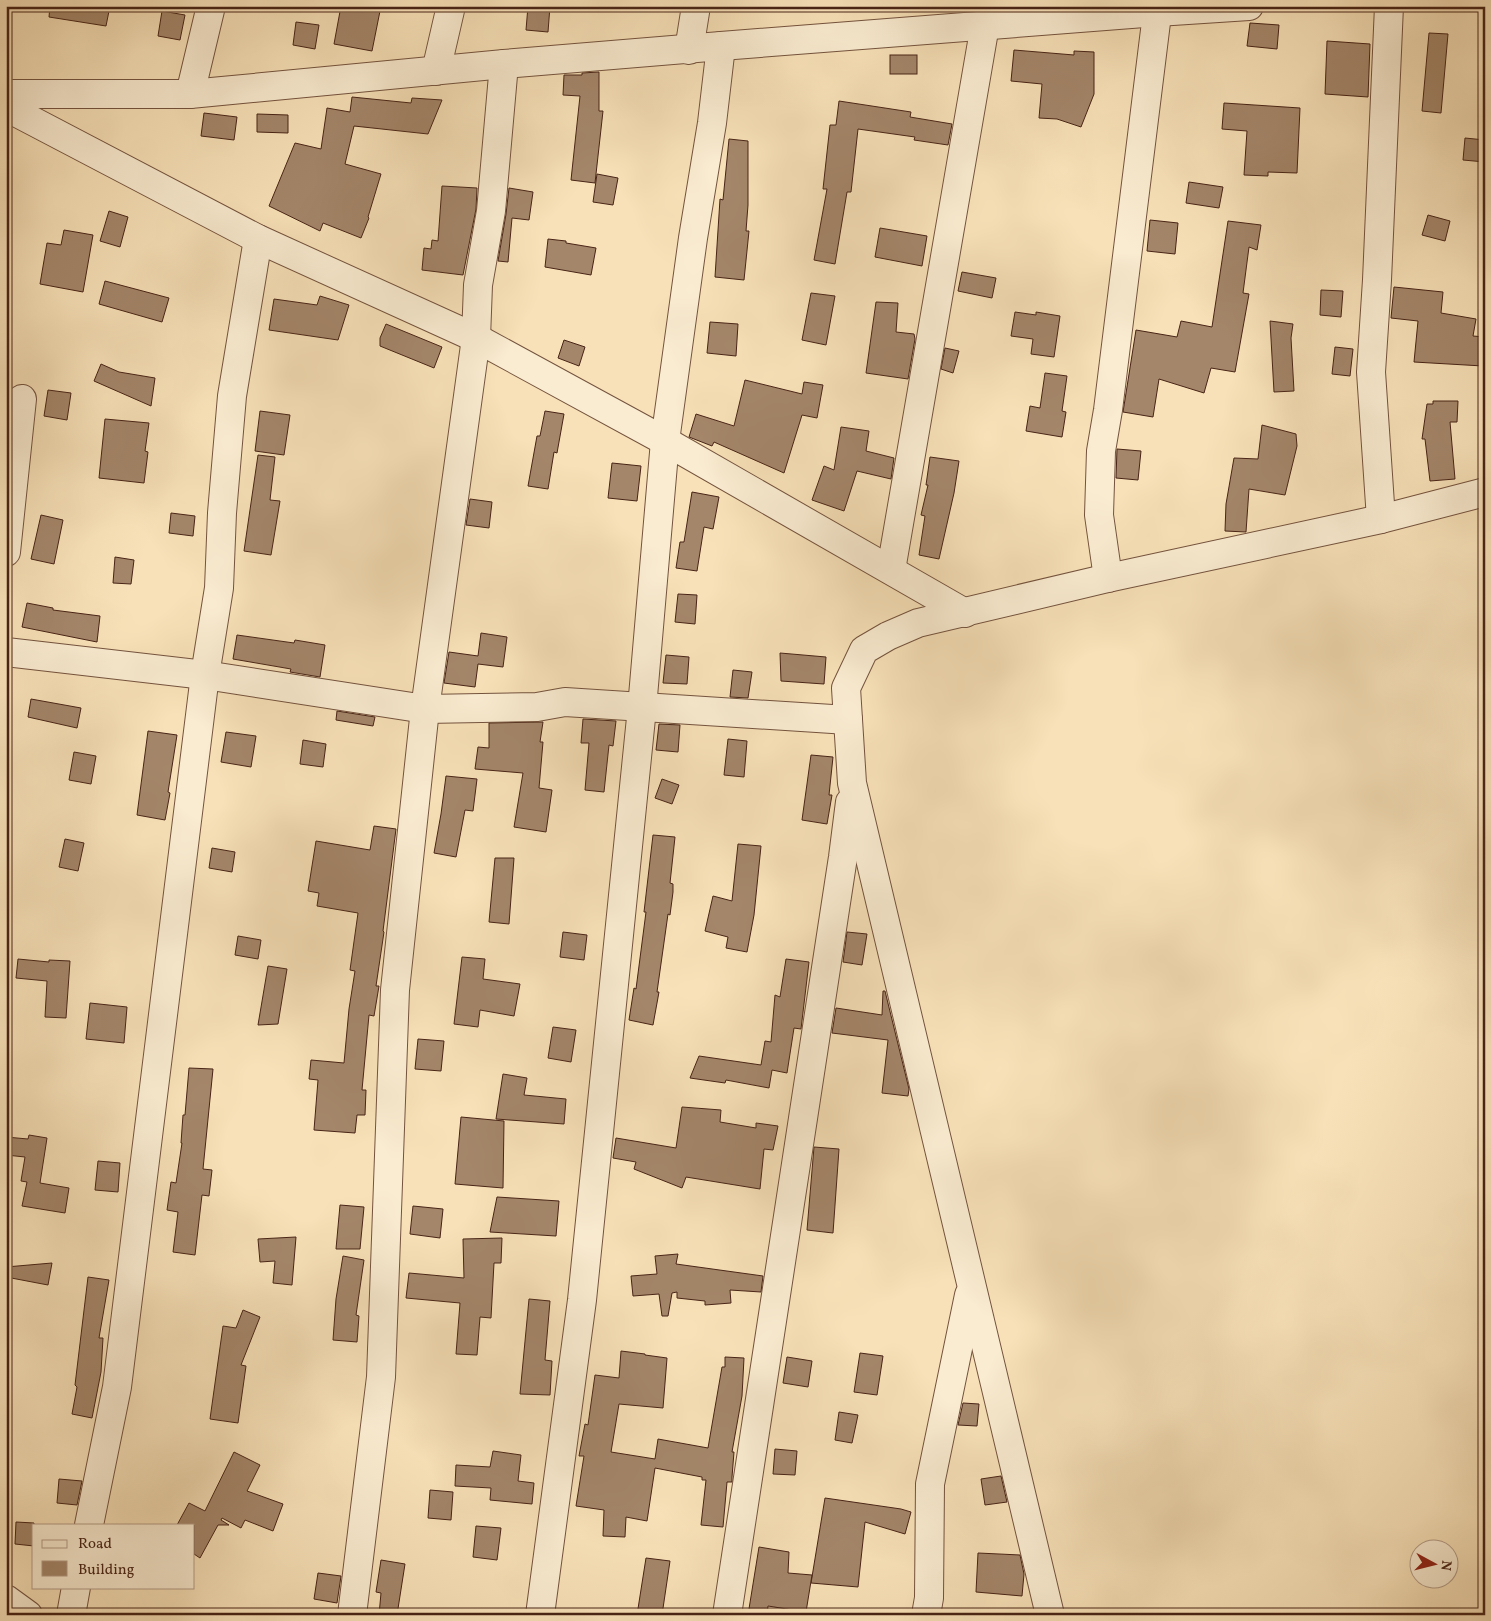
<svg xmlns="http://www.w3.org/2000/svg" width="1491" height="1621" font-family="Vollkorn,serif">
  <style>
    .building { fill: #a4866a; stroke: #482416 }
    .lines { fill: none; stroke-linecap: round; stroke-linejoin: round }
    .minor-casing { stroke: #74533e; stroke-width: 30 }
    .tertiary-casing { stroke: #74533e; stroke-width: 30 }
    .minor { stroke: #faecd1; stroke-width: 28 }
    .tertiary { stroke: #faecd1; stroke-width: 28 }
  </style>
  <rect width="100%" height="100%" fill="#f8e1b8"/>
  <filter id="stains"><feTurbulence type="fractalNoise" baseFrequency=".004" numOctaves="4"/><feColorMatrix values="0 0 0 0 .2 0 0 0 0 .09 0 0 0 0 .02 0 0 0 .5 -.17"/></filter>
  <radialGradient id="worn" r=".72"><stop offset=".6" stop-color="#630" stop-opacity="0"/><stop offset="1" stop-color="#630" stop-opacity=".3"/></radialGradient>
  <g class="building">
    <polygon points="50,6 110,6 106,26 49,17"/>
    <polygon points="341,6 356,6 380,11 372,51 334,44"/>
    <polygon points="528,6 550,6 548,32 526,30"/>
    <polygon points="162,11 185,15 180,40 158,36"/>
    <polygon points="296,22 319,25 315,49 293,45"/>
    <polygon points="1250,23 1279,25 1277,49 1247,46"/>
    <polygon points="1429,33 1448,34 1441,113 1422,111"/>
    <polygon points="1327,41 1370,44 1368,97 1325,94"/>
    <polygon points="1014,50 1074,55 1074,51 1094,52 1094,94 1081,127 1057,119 1039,118 1042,84 1011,81"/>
    <rect x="890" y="55" width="27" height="19"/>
    <polygon points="599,72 599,111 603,111 595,183 571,180 580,96 563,95 564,75 582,75 582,73"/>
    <polygon points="352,97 411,103 412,98 442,100 428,134 354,126 345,164 381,174 368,217 369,218 361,238 323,223 320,231 269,206 295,143 321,149 327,108 350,112"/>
    <polygon points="839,101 911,112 910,117 952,124 948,145 914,140 915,137 858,129 851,192 847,192 835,264 814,260 827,189 823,189 830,125 836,125"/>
    <polygon points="1224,103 1300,108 1297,173 1268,172 1268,176 1244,175 1247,131 1222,129"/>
    <polygon points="204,113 237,117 234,140 201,136"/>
    <polygon points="257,114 288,115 288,133 257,132"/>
    <polygon points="1465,138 1485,140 1485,162 1463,160"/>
    <polygon points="729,139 748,141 748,205 746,231 749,231 744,280 715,277 720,199 723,200"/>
    <polygon points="597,174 618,178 613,205 593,202"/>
    <polygon points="1189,182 1223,187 1219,208 1186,203"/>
    <polygon points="442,186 477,188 476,209 463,275 422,270 424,248 431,249 432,240 438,241"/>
    <polygon points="509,188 533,192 529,220 512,218 508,262 498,261 506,214"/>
    <polygon points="109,211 128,217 120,247 100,241"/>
    <polygon points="1428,215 1450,221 1445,241 1422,235"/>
    <polygon points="1150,220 1178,223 1175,254 1147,251"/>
    <polygon points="1228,221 1261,225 1257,250 1249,247 1243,293 1249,294 1235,372 1211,368 1204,393 1159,379 1153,417 1123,412 1136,330 1177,337 1181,321 1212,327"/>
    <polygon points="880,228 927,236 922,266 875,257"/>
    <polygon points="64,230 93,235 83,292 40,284 47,243 61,245"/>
    <polygon points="548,239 566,241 566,243 596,248 591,275 545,267"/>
    <polygon points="962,272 996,278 992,298 958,291"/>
    <polygon points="105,281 169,298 162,322 99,304"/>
    <polygon points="1394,287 1443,292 1441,313 1476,319 1473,336 1485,337 1485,364 1483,364 1483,366 1414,362 1418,321 1391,318"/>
    <polygon points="1321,290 1343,291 1341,317 1320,315"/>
    <polygon points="811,293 835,296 826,345 802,340"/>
    <polygon points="320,296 349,305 338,340 269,330 274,299 317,305"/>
    <polygon points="876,302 898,303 896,332 914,334 915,339 908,379 866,373"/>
    <polygon points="1015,312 1036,315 1036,312 1060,316 1054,357 1031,354 1033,339 1011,336"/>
    <polygon points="1270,321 1293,324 1291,338 1294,391 1274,392"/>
    <polygon points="710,322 738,324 736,356 707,353"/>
    <polygon points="386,324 442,347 434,368 380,346 380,338"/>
    <polygon points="564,340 585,347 579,366 558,358"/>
    <polygon points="1335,347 1353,349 1350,376 1332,374"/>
    <polygon points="945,348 959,351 953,373 941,369"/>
    <polygon points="101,364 119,372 155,378 151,406 94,381"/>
    <polygon points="1045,373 1067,376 1062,411 1066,412 1062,437 1026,431 1030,406 1040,408"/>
    <polygon points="745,380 802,394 804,382 823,385 817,418 802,415 784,473 714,442 712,446 689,437 696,414 734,426"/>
    <polygon points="48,390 71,393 67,420 44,416"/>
    <polygon points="1433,401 1458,401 1457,422 1450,422 1455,479 1430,481 1425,439 1422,439 1427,404 1433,404"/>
    <polygon points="260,411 290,415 284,455 255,451"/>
    <polygon points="545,411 564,414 557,453 554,452 548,489 528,486 537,436 540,436"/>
    <polygon points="105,419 149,423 145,451 148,452 144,483 99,478"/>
    <polygon points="1262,425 1296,434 1297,446 1285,495 1249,489 1246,532 1225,531 1226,504 1234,458 1258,459"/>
    <polygon points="841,427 869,431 866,451 894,458 891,479 857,471 844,511 812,500 824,466 834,470"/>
    <polygon points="1117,449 1141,451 1138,480 1116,478"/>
    <polygon points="258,455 275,457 270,500 280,501 271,555 244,551"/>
    <polygon points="930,457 959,461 954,493 939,559 919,555 925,516 921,515 928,485 926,485"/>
    <polygon points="612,463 641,466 637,501 608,498"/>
    <polygon points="692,492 719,497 713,529 704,527 697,571 676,568 680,542 684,542"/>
    <polygon points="470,499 492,502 489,528 466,525"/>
    <polygon points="171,513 195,516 193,536 169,533"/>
    <polygon points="41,515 63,520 54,564 31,559"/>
    <polygon points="115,557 134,560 131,584 113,583"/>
    <polygon points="678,594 697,595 695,624 675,622"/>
    <polygon points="27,603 53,608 53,610 100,616 97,642 22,627"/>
    <polygon points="481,633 507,637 503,667 478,664 475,687 444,683 449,652 478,656"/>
    <polygon points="237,635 294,643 295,640 325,645 320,677 290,672 291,669 233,659"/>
    <polygon points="780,653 826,657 824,684 781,681"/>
    <polygon points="666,655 689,657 687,684 663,683"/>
    <polygon points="733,670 752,672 748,698 730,697"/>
    <polygon points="31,699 81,708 77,728 28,717"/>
    <polygon points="337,711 375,717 373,726 336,720"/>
    <polygon points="583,719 616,721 613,746 609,745 604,792 585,790 589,743 581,743"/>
    <polygon points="543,722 540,742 543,742 539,788 552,790 546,832 514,827 523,773 475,769 478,747 489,748 489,723"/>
    <polygon points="659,724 680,725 678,752 656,750"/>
    <polygon points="148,731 177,735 168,792 170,793 165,820 137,815"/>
    <polygon points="226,732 256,736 251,767 221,762"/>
    <polygon points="728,739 747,741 744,777 724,775"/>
    <polygon points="303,740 326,744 323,767 300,764"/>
    <polygon points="74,752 96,756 91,784 69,780"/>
    <polygon points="811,755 833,757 829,795 832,795 827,824 802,820"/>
    <polygon points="446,776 477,779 473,811 465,810 456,857 434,853 441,814"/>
    <polygon points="662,779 679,785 672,804 655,798"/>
    <polygon points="374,826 396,829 383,931 384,932 376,986 379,986 374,1016 369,1015 362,1090 366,1090 365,1115 357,1115 355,1133 314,1130 318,1080 309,1079 311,1060 344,1063 349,1009 355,971 350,970 358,913 317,906 319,893 308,891 316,841 370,850"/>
    <polygon points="653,835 675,837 670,883 673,884 673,892 670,915 668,914 657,992 659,992 653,1025 629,1020 634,988 636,989 646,912 644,912"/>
    <polygon points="65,839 84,843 78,871 59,867"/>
    <polygon points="738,844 761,846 754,915 747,952 726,948 728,937 705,931 713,896 732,901"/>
    <polygon points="212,848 235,852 232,872 209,868"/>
    <polygon points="495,858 514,858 509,924 489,922"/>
    <polygon points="563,932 587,935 584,960 560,957"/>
    <polygon points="847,932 867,934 862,965 843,962"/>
    <polygon points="238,936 261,940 258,959 235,955"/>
    <polygon points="462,957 485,959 483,979 520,984 514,1016 480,1010 478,1027 454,1024"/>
    <polygon points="18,959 49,962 49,960 70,961 66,1018 45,1017 47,981 16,978"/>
    <polygon points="786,959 809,962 801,1029 794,1028 787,1073 772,1070 769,1088 726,1080 725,1083 690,1078 699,1056 761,1065 765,1041 771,1042 775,995 780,997"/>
    <polygon points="268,966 287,969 278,1024 258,1025"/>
    <polygon points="883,991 885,991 909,1089 908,1096 882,1093 888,1040 832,1033 836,1008 882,1015"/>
    <polygon points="90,1003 127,1007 124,1043 86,1039"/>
    <polygon points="553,1027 576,1030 571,1062 548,1058"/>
    <polygon points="418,1039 444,1041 441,1071 415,1069"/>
    <polygon points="189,1068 213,1069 203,1169 212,1170 209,1196 202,1195 195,1255 173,1252 178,1212 167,1210 171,1182 176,1183 182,1143 181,1143 183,1115 185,1115"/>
    <polygon points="503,1074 527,1078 524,1095 566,1099 564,1124 496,1119"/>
    <polygon points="682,1107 721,1110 720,1122 756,1128 756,1123 778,1126 773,1150 764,1149 760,1189 686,1177 682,1188 634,1169 636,1162 613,1158 616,1138 676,1148"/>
    <polygon points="461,1117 504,1121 503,1188 455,1184"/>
    <polygon points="29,1135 47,1138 40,1183 69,1188 65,1213 22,1206 27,1182 21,1181 25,1157 6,1155 6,1137 28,1139"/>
    <polygon points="814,1147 839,1149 833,1233 807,1230"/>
    <polygon points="98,1161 120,1163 118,1192 95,1190"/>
    <polygon points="497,1197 559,1201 556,1236 490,1232"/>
    <polygon points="340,1205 364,1207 360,1249 336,1249"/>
    <polygon points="413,1206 443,1209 440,1238 410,1234"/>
    <polygon points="296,1237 292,1285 273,1283 275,1261 260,1262 258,1239"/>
    <polygon points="502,1238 501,1263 494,1263 491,1318 480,1317 477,1355 456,1354 460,1303 406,1298 409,1273 464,1278 463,1239"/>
    <polygon points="678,1254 676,1264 763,1276 761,1292 730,1290 731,1303 705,1305 705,1301 677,1298 677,1292 672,1293 668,1316 662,1316 659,1294 633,1296 631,1276 657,1274 655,1256"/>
    <polygon points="343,1256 364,1260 356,1315 359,1316 357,1342 333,1340 336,1299"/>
    <polygon points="52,1263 48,1285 6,1277 6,1267"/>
    <polygon points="88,1277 109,1280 99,1338 103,1338 101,1372 92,1418 72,1414 77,1387 75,1385"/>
    <polygon points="529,1299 550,1301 545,1360 552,1361 550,1395 520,1394"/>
    <polygon points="243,1310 260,1317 241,1365 246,1366 238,1423 210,1419 223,1326 236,1328"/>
    <polygon points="621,1351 645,1354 645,1355 667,1358 663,1408 619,1404 611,1452 655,1459 658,1439 708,1448 722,1367 725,1367 725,1357 744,1358 742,1396 732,1452 734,1452 732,1477 732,1482 727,1482 723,1527 701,1525 706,1480 702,1480 702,1477 655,1468 647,1521 626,1517 625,1537 603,1536 604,1510 576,1506 584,1456 579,1456 585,1424 588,1425 595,1375 619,1378"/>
    <polygon points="860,1353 883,1356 877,1395 854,1392"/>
    <polygon points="787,1357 812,1361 808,1387 783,1383"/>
    <polygon points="963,1403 979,1404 977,1426 958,1425"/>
    <polygon points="839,1412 858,1415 852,1443 835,1440"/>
    <polygon points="775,1449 797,1451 795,1475 773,1474"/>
    <polygon points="493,1451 521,1455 518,1481 534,1483 532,1504 490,1500 491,1488 455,1486 456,1465 490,1467"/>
    <polygon points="234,1452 260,1465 247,1491 283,1504 273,1531 245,1520 241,1528 222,1518 221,1520 229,1525 218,1525 200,1558 194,1554 194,1525 177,1525 189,1503 205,1511"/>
    <polygon points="1001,1476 1007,1502 985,1505 981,1479"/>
    <polygon points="59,1479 82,1481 77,1505 57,1503"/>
    <polygon points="430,1490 453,1492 451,1520 428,1518"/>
    <polygon points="825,1498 901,1509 911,1512 905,1534 865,1522 858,1587 811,1583"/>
    <polygon points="16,1522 34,1523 34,1546 15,1544"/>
    <polygon points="476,1526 501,1528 497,1560 473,1557"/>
    <polygon points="759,1547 789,1552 788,1573 812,1575 806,1612 768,1606 767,1615 748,1615"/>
    <polygon points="978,1553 1020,1555 1024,1574 1022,1596 976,1592"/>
    <polygon points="646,1558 670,1561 662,1615 637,1615"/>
    <polygon points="381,1560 405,1564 397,1615 379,1615 381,1593 376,1592"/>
    <polygon points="318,1573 341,1576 337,1603 314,1599"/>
  </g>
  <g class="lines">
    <defs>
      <g id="minor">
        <polyline points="689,50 696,6"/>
        <polyline points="436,71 451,6"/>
        <polyline points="190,94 211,6"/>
        <polyline points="6,107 258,239 476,338 665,441 965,613"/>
        <polyline points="1381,519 1371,372 1377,280 1389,6"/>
        <polyline points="6,552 22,399"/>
        <polyline points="891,570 985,25"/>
        <polyline points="1108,578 1099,515 1101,451 1108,410 1158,6"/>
        <polyline points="6,652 205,675 425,709 537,707 565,702 848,720"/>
        <polyline points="89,1525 117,1387 205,675 219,588 222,513 232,396 258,239"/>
        <polyline points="6,1599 28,1615"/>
        <polyline points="71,1615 76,1587"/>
        <polyline points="352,1615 381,1377 395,990 425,709 476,338 478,285 491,211 504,64"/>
        <polyline points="540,1615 582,1300 642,708 665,441 693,238 712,123 721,46"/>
        <polyline points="727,1615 843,857 850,802"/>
        <polyline points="926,1615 929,1598 930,1484 969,1295"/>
        <polyline points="1050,1615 852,783 846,688 864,650 888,636 918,623 1108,578 1381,519 1485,492"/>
      </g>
      <polyline id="tertiary" points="6,94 190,94 504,64 721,46 1157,12 1249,6"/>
    </defs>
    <use href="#minor" class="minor-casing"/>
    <use href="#tertiary" class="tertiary-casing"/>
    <use href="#minor" class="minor"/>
    <use href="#tertiary" class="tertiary"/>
  </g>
  <rect width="1491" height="1621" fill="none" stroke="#f8e1b8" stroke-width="25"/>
  <rect x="8" y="8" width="1476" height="1606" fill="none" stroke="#482416" stroke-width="2.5"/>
  <rect x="12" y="12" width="1466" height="1596" fill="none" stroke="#482416"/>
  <rect x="32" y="1524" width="162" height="65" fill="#faecd1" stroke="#b39c86"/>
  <rect x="42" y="1540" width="25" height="8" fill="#faecd1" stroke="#b39c86"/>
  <text x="78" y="1548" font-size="15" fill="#482416">Road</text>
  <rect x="42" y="1561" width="25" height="15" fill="#a4866a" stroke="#b39c86"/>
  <text x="78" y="1574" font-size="15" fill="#482416">Building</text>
  <g transform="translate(1434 1564) rotate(97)"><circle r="24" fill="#faecd1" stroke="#b39c86"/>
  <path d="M0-4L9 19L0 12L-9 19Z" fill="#8f2418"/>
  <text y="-8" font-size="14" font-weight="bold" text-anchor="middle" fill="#482416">N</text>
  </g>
  <rect width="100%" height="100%" filter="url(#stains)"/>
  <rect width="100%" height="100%" fill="url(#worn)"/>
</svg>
